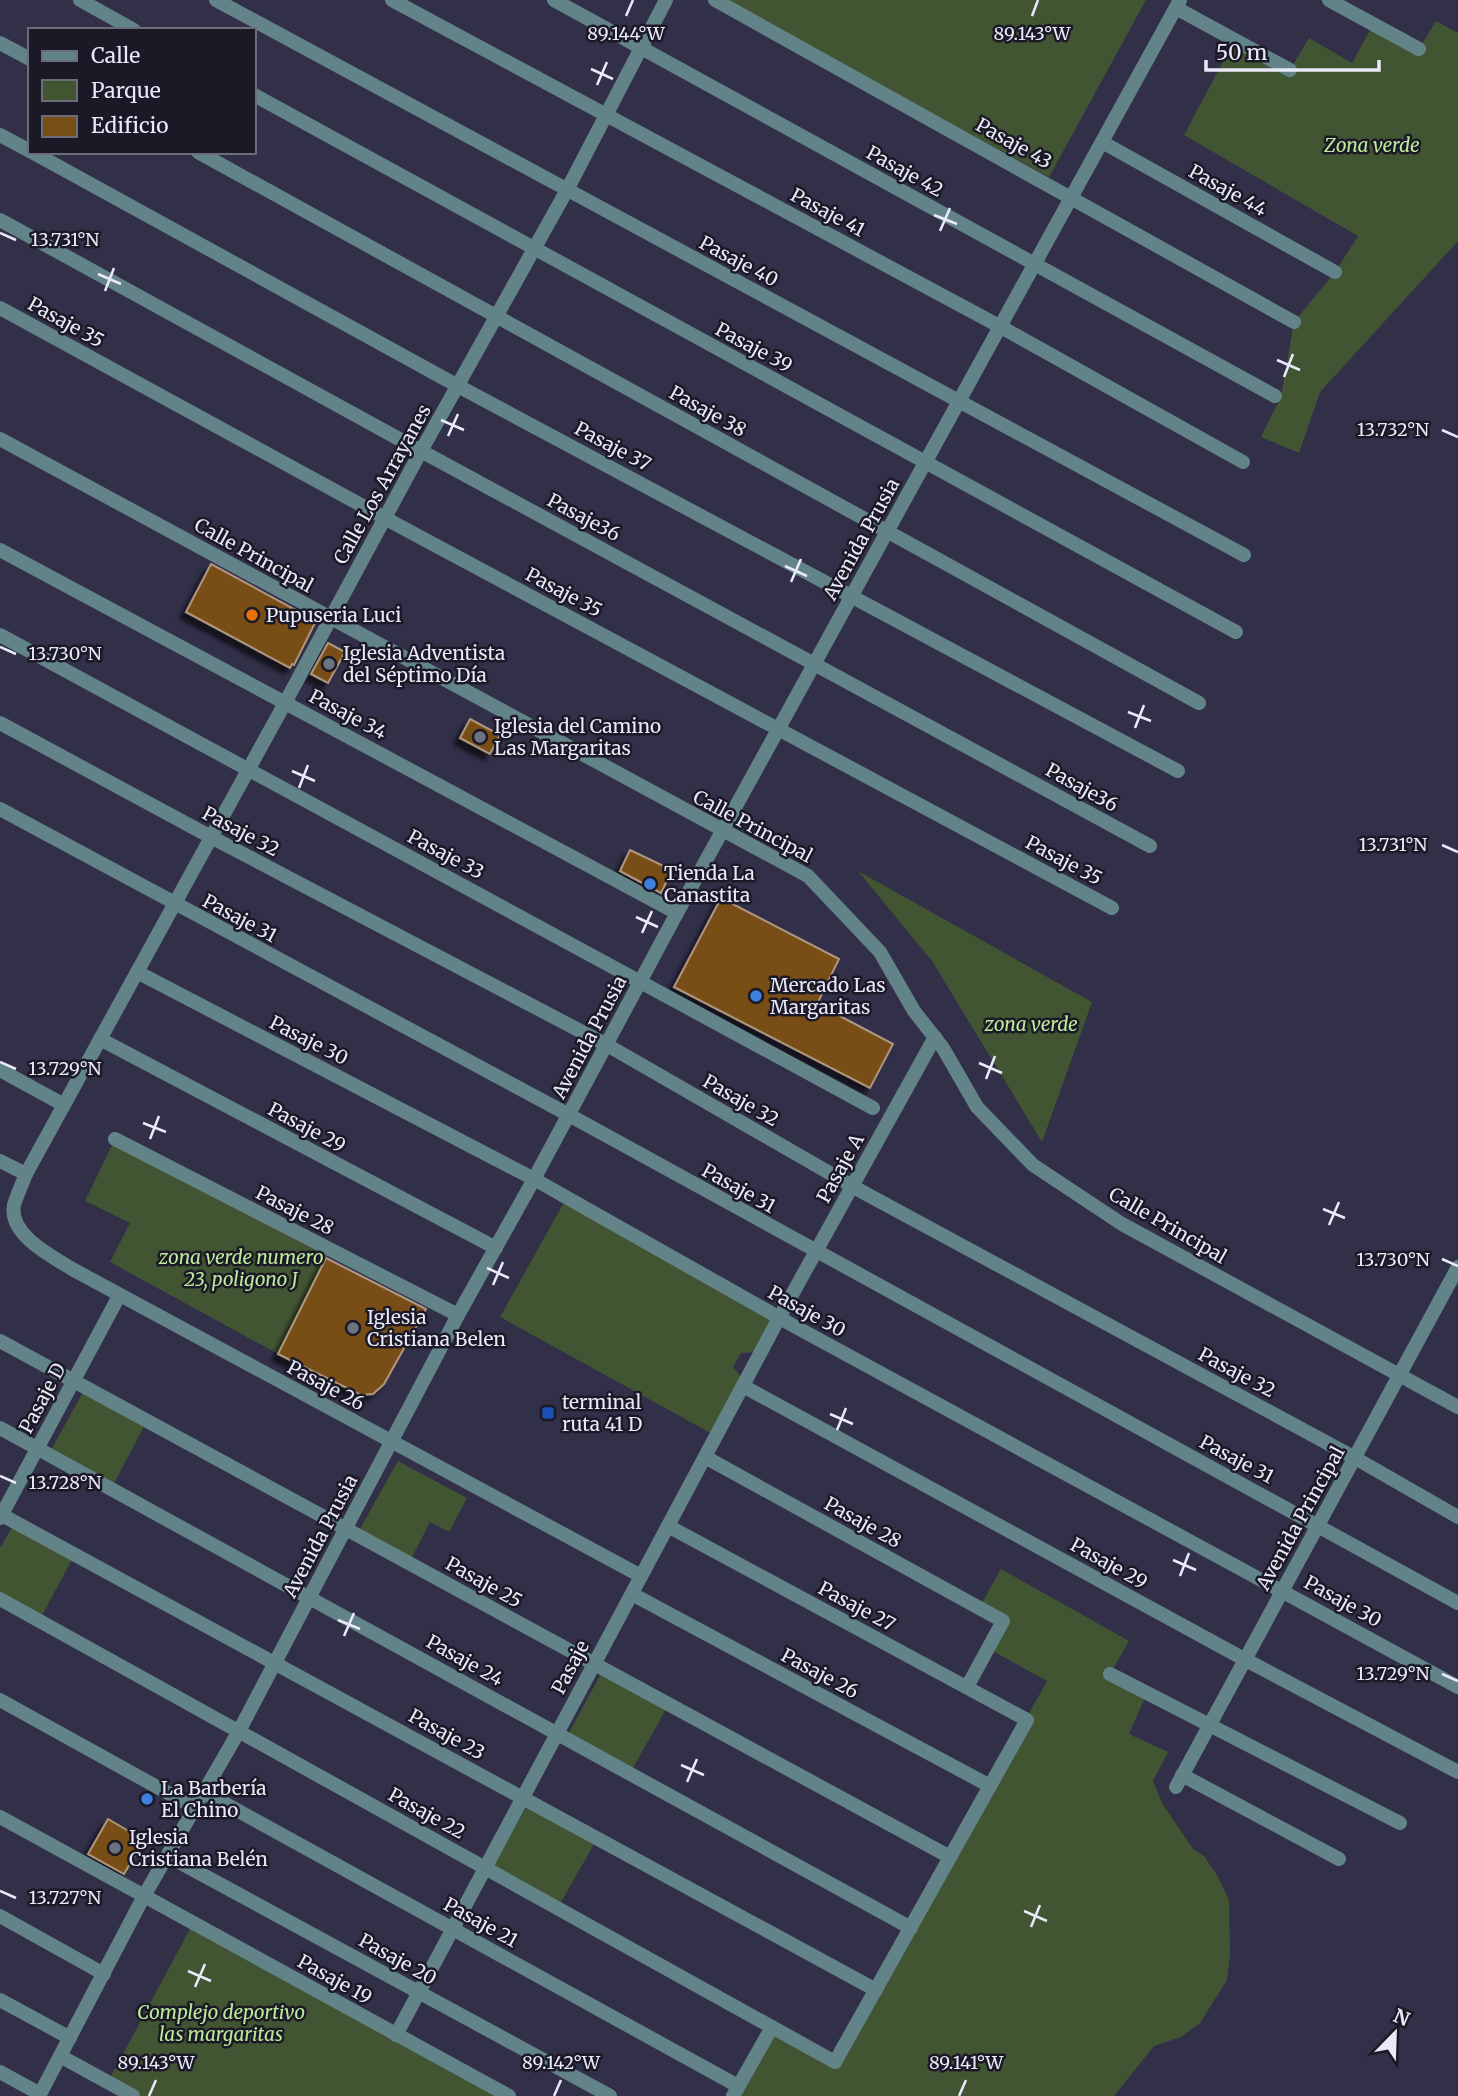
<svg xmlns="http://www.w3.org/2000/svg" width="1458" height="2096" font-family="Merriweather,serif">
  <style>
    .green { fill: #415533 }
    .building { fill: #784e19; stroke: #ae967e; stroke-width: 2; filter: url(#shadow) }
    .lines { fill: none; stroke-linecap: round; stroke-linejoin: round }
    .street { stroke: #628489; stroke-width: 14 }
    .ticks { fill: none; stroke: #eae9fa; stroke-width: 2.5 }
    .food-dot { fill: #e8710a; stroke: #1a1925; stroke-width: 2.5 }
    .worship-dot { fill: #6b7280; stroke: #1a1925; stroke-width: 2.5 }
    .shop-dot { fill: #3f7fe0; stroke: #1a1925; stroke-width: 2.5 }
    .transit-dot { fill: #1a4fb4; stroke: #1a1925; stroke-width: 2.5 }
    .labels { text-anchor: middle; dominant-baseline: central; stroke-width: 5; stroke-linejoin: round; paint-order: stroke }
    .street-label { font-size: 19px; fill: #eae9fa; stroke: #1a1925 }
    .park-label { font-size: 19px; font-style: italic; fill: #bceb9b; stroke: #1a1925 }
    .poi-label { font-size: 19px; fill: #eae9fa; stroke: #1a1925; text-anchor: start }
    .ticks-label { font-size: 18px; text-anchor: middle; fill: #eae9fa; stroke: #1a1925; stroke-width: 5; stroke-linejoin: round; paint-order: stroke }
  </style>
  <defs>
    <filter id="shadow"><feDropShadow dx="-6" dy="6" stdDeviation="2" flood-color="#0009"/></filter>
  </defs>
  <rect width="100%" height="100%" fill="#322f49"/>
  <g class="green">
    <polygon points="726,0 1146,0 1049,177"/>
    <polygon points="1436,21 1458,33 1458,241 1320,392 1299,453 1261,437 1281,397 1294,322 1335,272 1358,236 1184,135 1234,41 1290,70 1309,38 1352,63 1371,28 1419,49"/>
    <polygon points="858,871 1092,1002 1042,1142 932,961"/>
    <polygon points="115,1139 330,1250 278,1354 110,1262 130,1223 85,1201"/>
    <polygon points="567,1197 779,1318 757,1352 741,1353 733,1367 742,1378 716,1436 500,1317"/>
    <polygon points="86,1387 147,1421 111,1489 48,1455"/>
    <polygon points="398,1461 467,1498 449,1532 430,1522 409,1563 357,1534"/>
    <polygon points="15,1522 75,1554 39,1621 0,1599 0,1548"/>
    <polygon points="1001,1569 1129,1641 1110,1674 1147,1693 1129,1734 1168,1752 1153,1781 1162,1803 1193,1849 1204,1856 1217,1875 1229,1900 1230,1954 1227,1980 1200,2023 1181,2037 1154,2046 1114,2096 735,2096 772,2027 835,2062 1047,1681 987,1648 1003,1621 979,1608"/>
    <polygon points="604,1668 669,1704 630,1773 566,1738"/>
    <polygon points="530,1801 597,1839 557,1909 491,1870"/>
    <polygon points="192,1925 511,2096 133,2096 108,2082"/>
  </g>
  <g class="building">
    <polygon points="211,564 316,621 294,665 292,664 290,668 186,612"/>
    <polygon points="328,643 345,652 328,683 311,674"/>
    <polygon points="470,719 500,735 490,754 460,738"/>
    <polygon points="630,850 672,870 661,893 620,871"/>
    <polygon points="721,898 839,959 817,1004 893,1044 870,1088 674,987"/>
    <polygon points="326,1258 426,1309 384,1384 373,1394 361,1395 278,1354"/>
    <polygon points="108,1819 144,1840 124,1874 88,1854"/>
  </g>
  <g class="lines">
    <g class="street">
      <polyline points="80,0 134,30"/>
      <polyline points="216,0 1244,555"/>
      <polyline points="392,0 1001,327 1243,462"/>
      <polyline points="554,0 1275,396"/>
      <polyline points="715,0 1294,322"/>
      <polyline points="1329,0 1419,49"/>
      <polyline points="1176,8 1290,70"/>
      <polyline points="0,43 30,59"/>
      <polyline points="254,95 1236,632"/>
      <polyline points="0,135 30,151"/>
      <polyline points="1102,142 1335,272"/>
      <polyline points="32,152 458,386 1178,771"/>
      <polyline points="198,152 1199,703"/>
      <polyline points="0,220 421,451 1150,846"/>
      <polyline points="0,308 405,529 1112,908"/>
      <polyline points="0,439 808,876 880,952 914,1011 943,1048 977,1107 1033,1165 1122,1224 1458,1407"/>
      <polyline points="0,550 677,913"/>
      <polyline points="0,635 873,1108"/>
      <polyline points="0,723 211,837 607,1045 859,1190 1355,1458 1458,1517"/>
      <polyline points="0,809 569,1115 1458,1603"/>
      <polyline points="137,972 534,1179 794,1326 1458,1687"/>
      <polyline points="100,1039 496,1248"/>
      <polyline points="0,1070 64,1105"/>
      <polyline points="115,1139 458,1315"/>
      <polyline points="0,1161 26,1174"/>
      <polyline points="0,1341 950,1857"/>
      <polyline points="743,1386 1244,1659 1458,1772"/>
      <polyline points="0,1428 911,1928"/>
      <polyline points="705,1457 1003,1621 967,1687"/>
      <polyline points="0,1514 876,1990"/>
      <polyline points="0,1518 119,1296"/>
      <path d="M641 1576 74 1270C53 1257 8 1235 14 1205 17 1195 22 1184 26 1174L285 703 421 451 567 190 666 0"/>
      <polyline points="632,1594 990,1786"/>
      <polyline points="0,1599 835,2062 1027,1720 668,1526"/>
      <polyline points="1110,1674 1400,1823"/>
      <polyline points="0,1700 195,1808"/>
      <polyline points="1182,1775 1339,1859"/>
      <polyline points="1176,1787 1458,1267"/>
      <polyline points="204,1792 738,2086"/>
      <polyline points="0,1817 509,2096"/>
      <polyline points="168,1856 610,2096"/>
      <polyline points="0,1916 104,1974"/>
      <polyline points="0,2000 70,2038"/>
      <polyline points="396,2035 779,1318 935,1037"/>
      <polyline points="60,2056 133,2096"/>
      <polyline points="0,2072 40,2094"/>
      <polyline points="39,2096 144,1896 239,1731 458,1315 534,1179 677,913 1180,0"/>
      <polyline points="733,2096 772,2027"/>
    </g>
  </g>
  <path class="ticks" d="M626 16 633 0M1032 16 1038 0M591 69 613 79M597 85 607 62M934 215 957 224M940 231 950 208M0 233 16 240M98 274 121 284M105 291 114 268M1277 360 1300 370M1284 377 1293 354M441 420 464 430M1442 430 1458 437M448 436 458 414M785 566 807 576M791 582 801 559M0 647 16 654M1128 712 1151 721M1135 728 1144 705M292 771 315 781M299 788 308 765M1442 845 1458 852M636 917 658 927M642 933 652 911M0 1062 16 1069M979 1063 1002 1073M986 1079 995 1056M143 1123 166 1132M150 1139 159 1116M1323 1209 1345 1218M1329 1225 1339 1202M1442 1259 1458 1266M487 1268 509 1278M493 1285 503 1262M830 1414 853 1424M837 1430 846 1408M0 1476 16 1483M1173 1560 1196 1570M1180 1576 1189 1553M338 1620 360 1629M344 1636 354 1613M1442 1674 1458 1681M681 1765 704 1775M687 1782 697 1759M0 1891 16 1898M1024 1911 1047 1921M1031 1927 1040 1905M188 1971 211 1981M195 1987 205 1964M149 2096 156 2080M554 2096 561 2080M959 2096 966 2080"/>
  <circle class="food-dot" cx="252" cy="615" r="7"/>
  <g class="worship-dot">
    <circle cx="329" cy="664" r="7"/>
    <circle cx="480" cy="737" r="7"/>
    <circle cx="353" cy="1328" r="7"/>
    <circle cx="115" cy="1848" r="7"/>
  </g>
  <g class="shop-dot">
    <circle cx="650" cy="884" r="7"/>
    <circle cx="756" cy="996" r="7"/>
    <circle cx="147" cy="1799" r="7"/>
  </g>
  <rect class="transit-dot" x="541" y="1406" width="14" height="14" rx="3.5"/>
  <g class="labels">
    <g class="street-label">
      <text transform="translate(1014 143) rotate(29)">Pasaje 43</text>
      <text transform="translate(905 171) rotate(29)">Pasaje 42</text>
      <text transform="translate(1228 190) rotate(29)">Pasaje 44</text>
      <text transform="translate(828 212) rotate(28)">Pasaje 41</text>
      <text transform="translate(739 261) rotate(28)">Pasaje 40</text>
      <text transform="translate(66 322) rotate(29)">Pasaje 35</text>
      <text transform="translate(754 347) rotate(28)">Pasaje 39</text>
      <text transform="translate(708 411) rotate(29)">Pasaje 38</text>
      <text transform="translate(613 446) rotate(28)">Pasaje 37</text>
      <text transform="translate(382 484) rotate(-61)">Calle Los Arrayanes</text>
      <text transform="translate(584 517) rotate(28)">Pasaje36</text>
      <text transform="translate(861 539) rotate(-61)">Avenida Prusia</text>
      <text transform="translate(254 555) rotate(29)">Calle Principal</text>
      <text transform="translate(564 592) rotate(28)">Pasaje 35</text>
      <text transform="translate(348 714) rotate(28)">Pasaje 34</text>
      <text transform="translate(1082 787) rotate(29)">Pasaje36</text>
      <text transform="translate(753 826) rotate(28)">Calle Principal</text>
      <text transform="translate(241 831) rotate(28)">Pasaje 32</text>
      <text transform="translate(446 854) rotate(28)">Pasaje 33</text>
      <text transform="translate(1064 860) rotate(28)">Pasaje 35</text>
      <text transform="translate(240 918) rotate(28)">Pasaje 31</text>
      <text transform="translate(589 1037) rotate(-62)">Avenida Prusia</text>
      <text transform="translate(309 1040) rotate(27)">Pasaje 30</text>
      <text transform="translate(741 1100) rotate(30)">Pasaje 32</text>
      <text transform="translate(307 1127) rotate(28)">Pasaje 29</text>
      <text transform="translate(840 1168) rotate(-61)">Pasaje A</text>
      <text transform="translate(739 1188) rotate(29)">Pasaje 31</text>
      <text transform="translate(295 1210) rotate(27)">Pasaje 28</text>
      <text transform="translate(1168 1225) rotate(30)">Calle Principal</text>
      <text transform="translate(807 1311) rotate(29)">Pasaje 30</text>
      <text transform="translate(1237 1372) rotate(28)">Pasaje 32</text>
      <text transform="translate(326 1385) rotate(28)">Pasaje 26</text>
      <text transform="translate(42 1398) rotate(-62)">Pasaje D</text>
      <text transform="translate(1237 1459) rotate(28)">Pasaje 31</text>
      <text transform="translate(1300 1518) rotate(-61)">Avenida Principal</text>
      <text transform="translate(863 1522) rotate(29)">Pasaje 28</text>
      <text transform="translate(320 1536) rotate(-62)">Avenida Prusia</text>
      <text transform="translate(1109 1563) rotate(29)">Pasaje 29</text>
      <text transform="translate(484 1582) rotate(29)">Pasaje 25</text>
      <text transform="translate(1343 1601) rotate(29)">Pasaje 30</text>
      <text transform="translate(857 1606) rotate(28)">Pasaje 27</text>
      <text transform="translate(465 1660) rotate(29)">Pasaje 24</text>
      <text transform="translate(570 1667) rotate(-62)">Pasaje</text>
      <text transform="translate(820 1673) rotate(28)">Pasaje 26</text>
      <text transform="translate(447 1734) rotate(29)">Pasaje 23</text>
      <text transform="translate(427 1813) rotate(29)">Pasaje 22</text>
      <text transform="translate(481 1922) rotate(29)">Pasaje 21</text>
      <text transform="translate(398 1959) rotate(29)">Pasaje 20</text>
      <text transform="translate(335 1979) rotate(29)">Pasaje 19</text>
    </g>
    <g class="park-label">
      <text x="1372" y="145">Zona verde</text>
      <text x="1031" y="1024">zona verde</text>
      <text x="241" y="1257">zona verde numero<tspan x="241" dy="22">23, poligono J</tspan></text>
      <text x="221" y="2012">Complejo deportivo<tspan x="221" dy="22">las margaritas</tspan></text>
    </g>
    <g class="poi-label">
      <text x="266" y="615">Pupuseria Luci</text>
      <text x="343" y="653">Iglesia Adventista<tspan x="343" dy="22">del Séptimo Día</tspan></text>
      <text x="494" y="726">Iglesia del Camino<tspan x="494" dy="22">Las Margaritas</tspan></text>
      <text x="664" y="873">Tienda La<tspan x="664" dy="22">Canastita</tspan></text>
      <text x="770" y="985">Mercado Las<tspan x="770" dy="22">Margaritas</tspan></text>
      <text x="367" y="1317">Iglesia<tspan x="367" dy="22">Cristiana Belen</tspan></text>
      <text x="562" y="1402">terminal<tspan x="562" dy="22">ruta 41 D</tspan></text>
      <text x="161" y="1788">La Barbería<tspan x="161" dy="22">El Chino</tspan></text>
      <text x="129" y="1837">Iglesia<tspan x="129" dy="22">Cristiana Belén</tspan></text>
    </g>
  </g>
  <g class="ticks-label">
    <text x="626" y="40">89.144°W</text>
    <text x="1032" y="40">89.143°W</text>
    <text x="65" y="246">13.731°N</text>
    <text x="1393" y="436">13.732°N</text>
    <text x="65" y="660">13.730°N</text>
    <text x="1393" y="851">13.731°N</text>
    <text x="65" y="1075">13.729°N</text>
    <text x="1393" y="1266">13.730°N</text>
    <text x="65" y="1489">13.728°N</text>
    <text x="1393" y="1680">13.729°N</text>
    <text x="65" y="1904">13.727°N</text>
    <text x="156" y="2069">89.143°W</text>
    <text x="561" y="2069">89.142°W</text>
    <text x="966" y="2069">89.141°W</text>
  </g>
  <rect x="28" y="28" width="228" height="126" fill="#1a1925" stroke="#6d6c7a" stroke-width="2"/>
  <rect x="42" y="51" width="35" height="10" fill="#628489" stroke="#6d6c7a" stroke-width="2"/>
  <text x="91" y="63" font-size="21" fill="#eae9fa">Calle</text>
  <rect x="42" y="80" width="35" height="21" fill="#415533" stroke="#6d6c7a" stroke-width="2"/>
  <text x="91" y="98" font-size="21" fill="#eae9fa">Parque</text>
  <rect x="42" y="116" width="35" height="21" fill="#784e19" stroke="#6d6c7a" stroke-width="2"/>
  <text x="91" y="133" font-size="21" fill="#eae9fa">Edificio</text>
  <g transform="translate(1395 2033) rotate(23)" stroke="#1a1925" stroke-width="5" paint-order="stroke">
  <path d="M0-5L12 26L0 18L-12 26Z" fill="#eae9fa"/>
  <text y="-10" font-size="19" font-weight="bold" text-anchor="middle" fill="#eae9fa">N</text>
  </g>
  <path d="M1206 60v10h173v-10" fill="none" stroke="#eae9fa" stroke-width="3.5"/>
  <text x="1216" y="60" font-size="21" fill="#eae9fa" stroke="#1a1925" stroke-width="5" paint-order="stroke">50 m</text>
</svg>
